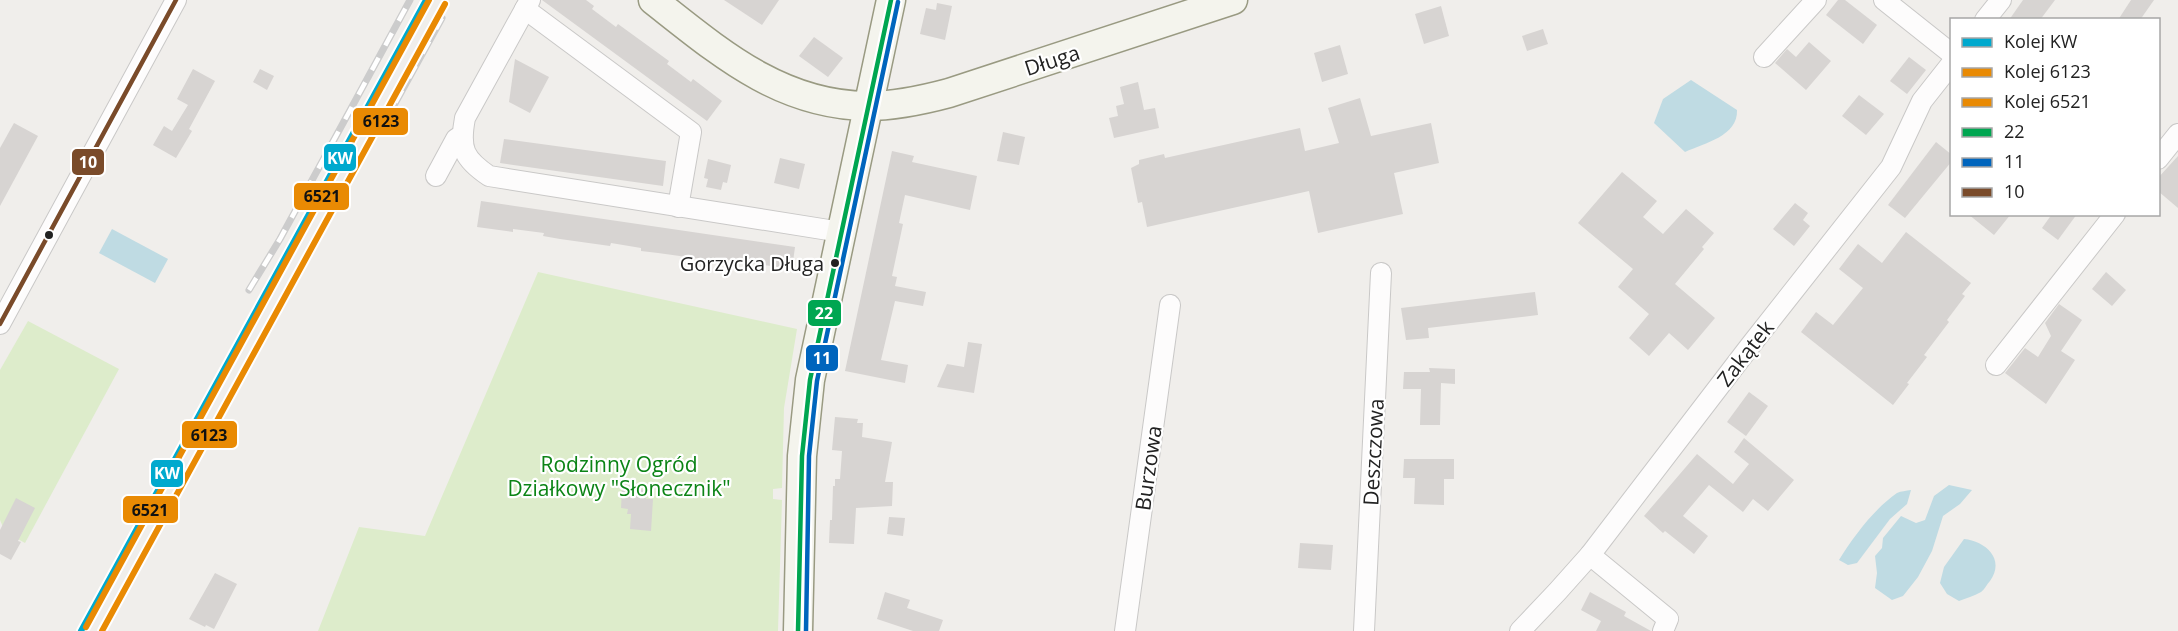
<svg xmlns="http://www.w3.org/2000/svg" width="2178" height="631" font-family="'Open Sans',sans-serif">
  <style>
    .grass { fill: #ddeccb }
    .water { fill: #bfdbe3 }
    .building { fill: #d7d4d2 }
    .lines { fill: none; stroke-linecap: round; stroke-linejoin: round }
    .street-casing { stroke: #c9c8c7; stroke-width: 22 }
    .secondary-casing { stroke: #999a82; stroke-width: 31 }
    .street { stroke: #fdfcfc; stroke-width: 20 }
    .secondary { stroke: #f4f4ed; stroke-width: 28 }
    .rail-casing { stroke: #ccc; stroke-width: 7 }
    .rail { stroke: #fff; stroke-width: 4.5; stroke-dasharray: 14; stroke-linecap: butt }
    .bus-1-casing { stroke: #fff; stroke-width: 9 }
    .bus-2-casing { stroke: #fff; stroke-width: 9 }
    .bus-3-casing { stroke: #fff; stroke-width: 9 }
    .bus-1 { stroke: #00a651; stroke-width: 4.5 }
    .bus-2 { stroke: #0065bd; stroke-width: 4.5 }
    .bus-3 { stroke: #7a4b2a; stroke-width: 4.5 }
    .rail-1-casing { stroke: #fff; stroke-width: 10 }
    .rail-2-casing { stroke: #fff; stroke-width: 10 }
    .rail-3-casing { stroke: #fff; stroke-width: 10 }
    .rail-1 { stroke: #00a9ce; stroke-width: 6 }
    .rail-2 { stroke: #e98a03; stroke-width: 6 }
    .rail-3 { stroke: #e98a03; stroke-width: 6 }
    .bus-dot { fill: #222; stroke: #fff; stroke-width: 2 }
    .labels { text-anchor: middle; dominant-baseline: central; stroke-width: 4.5; stroke-linejoin: round; paint-order: stroke }
    .bus-label { font-size: 20px; fill: #222; stroke: #fff; text-anchor: end }
    .street-label { font-size: 21px; fill: #222; stroke: #fff }
    .park-label { font-size: 21px; fill: #0c8416; stroke: #fff }
    .line-badge { stroke: #fff; stroke-width: 2 }
    .badge-label { font-size: 16px; text-anchor: middle; font-weight: bold; fill: #fff }
    .pale-badge-label { font-size: 16px; text-anchor: middle; font-weight: bold; fill: #111 }
  </style>
  <rect width="100%" height="100%" fill="#f0eeeb"/>
  <g class="grass">
    <polygon points="538,272 797,329 784,408 782,488 773,489 773,499 782,500 778,631 318,631 359,527 425,536"/>
    <polygon points="28,321 119,369 25,543 5,532 0,520 0,370"/>
  </g>
  <g class="water">
    <path d="M1691 80 1737 110C1738 136 1705 143 1685 152L1654 123 1663 99Z"/>
    <polygon points="112,229 168,259 155,283 99,253"/>
    <polygon points="1949,485 1972,490 1960,504 1943,516 1932,551 1918,577 1903,596 1892,600 1875,588 1877,573 1875,556 1882,548 1883,538 1901,516 1916,523 1925,520 1934,496"/>
    <path d="M1911 490 1907 504 1890 519 1857 563 1848 565 1839 560C1854 536 1874 509 1897 493 1901 491 1906 491 1911 490Z"/>
    <path d="M1964 539C1985 541 2006 559 1990 581 1987 584 1985 589 1981 592 1974 596 1966 598 1959 601L1947 594 1940 583 1944 567Z"/>
  </g>
  <g class="building">
    <polygon points="542,0 586,0 594,6 592,9 616,27 618,24 669,61 667,64 691,82 693,79 722,101 707,121"/>
    <polygon points="724,0 779,0 762,25"/>
    <polygon points="1838,0 1845,0 1877,25 1863,44 1826,15"/>
    <polygon points="2023,0 2055,0 2040,20 2009,20"/>
    <polygon points="2131,0 2154,0 2140,20 2118,20"/>
    <polygon points="937,3 952,6 945,40 920,34 926,8 936,10"/>
    <polygon points="1441,6 1449,36 1424,44 1415,14"/>
    <polygon points="1543,29 1548,44 1527,51 1522,36"/>
    <polygon points="814,37 843,58 828,77 799,56"/>
    <polygon points="1809,42 1831,61 1806,90 1775,63 1787,49 1796,57"/>
    <polygon points="1340,45 1348,74 1322,82 1314,53"/>
    <polygon points="1909,57 1926,70 1907,94 1890,81"/>
    <polygon points="515,59 549,77 530,113 509,102"/>
    <polygon points="193,69 215,81 189,129 192,131 176,158 153,145 164,126 172,131 188,105 177,99"/>
    <polygon points="260,69 274,76 267,90 253,82"/>
    <polygon points="1138,82 1144,110 1155,108 1159,128 1114,138 1109,118 1118,116 1116,106 1124,104 1120,87"/>
    <polygon points="1859,95 1884,114 1866,135 1842,116"/>
    <polygon points="1360,98 1371,136 1431,123 1439,163 1394,173 1403,214 1318,233 1309,191 1147,227 1142,202 1138,203 1131,168 1139,164 1139,160 1164,154 1165,158 1300,128 1305,151 1339,143 1328,108"/>
    <polygon points="14,123 38,136 0,206 0,148"/>
    <polygon points="1003,132 1025,137 1019,165 997,161"/>
    <polygon points="504,139 666,161 663,186 500,163"/>
    <polygon points="1936,142 1952,155 1952,161 1905,218 1888,205"/>
    <polygon points="892,151 914,156 912,162 977,176 970,210 905,195 899,223 903,224 892,276 897,277 895,286 926,292 923,306 895,301 881,360 908,365 905,383 845,371"/>
    <polygon points="2178,156 2178,208 2158,191 2158,178"/>
    <polygon points="780,158 805,164 799,189 774,183"/>
    <polygon points="708,159 731,165 727,183 723,182 721,190 706,187 708,179 704,178"/>
    <polygon points="1622,172 1657,201 1643,217 1663,234 1686,209 1714,233 1702,247 1704,249 1675,284 1715,318 1688,350 1669,333 1649,356 1629,338 1649,314 1618,287 1633,269 1578,223"/>
    <polygon points="481,201 795,247 792,269 716,258 716,261 658,253 641,251 641,248 611,243 610,246 560,239 543,236 544,233 513,229 513,232 477,227"/>
    <polygon points="1795,203 1808,213 1803,220 1810,226 1794,246 1773,229"/>
    <polygon points="1968,214 2011,214 1994,235"/>
    <polygon points="2052,214 2077,214 2058,240 2042,228"/>
    <polygon points="1906,232 1971,283 1962,294 1965,296 1947,320 1949,322 1924,355 1927,357 1907,383 1909,384 1893,405 1801,332 1816,312 1833,325 1863,288 1839,269 1858,244 1882,263"/>
    <polygon points="2106,272 2126,290 2112,306 2092,289"/>
    <polygon points="1535,292 1538,315 1428,328 1429,338 1406,340 1401,308"/>
    <polygon points="2059,304 2082,320 2061,351 2075,360 2046,404 2005,373 2025,348 2038,357 2051,336 2045,323"/>
    <polygon points="968,342 982,344 974,393 937,387 947,364 964,367"/>
    <polygon points="1429,368 1455,369 1455,384 1441,383 1440,425 1420,425 1421,389 1403,389 1404,372 1430,372"/>
    <polygon points="1749,392 1768,406 1746,436 1727,422"/>
    <polygon points="835,417 858,419 857,423 863,423 862,437 892,442 885,482 893,482 892,506 856,508 854,544 829,543 830,520 832,520 833,486 835,486 835,479 840,479 842,451 832,450"/>
    <polygon points="1744,438 1794,480 1768,511 1753,499 1743,512 1709,485 1683,516 1708,536 1694,554 1665,531 1663,533 1644,516 1697,454 1733,484 1749,464 1734,452"/>
    <polygon points="1404,459 1454,459 1454,479 1444,479 1444,505 1414,504 1415,478 1403,478"/>
    <polygon points="622,488 647,490 646,499 653,499 651,531 630,529 631,514 627,514 628,509 621,508"/>
    <polygon points="16,498 35,508 18,541 21,542 11,560 0,554 0,530"/>
    <polygon points="889,517 905,518 903,536 887,534"/>
    <polygon points="1300,543 1333,545 1331,570 1298,568"/>
    <polygon points="215,573 237,584 214,629 206,625 205,627 189,619"/>
    <polygon points="885,592 910,600 907,608 943,620 939,631 913,631 877,619"/>
    <polygon points="1590,592 1626,612 1624,616 1651,631 1596,631 1601,621 1581,610"/>
  </g>
  <g class="lines">
    <defs>
      <g id="street">
        <path d="M530 0 465 118C459 149 464 159 489 176L841 232"/>
        <polyline points="1884,0 1952,54"/>
        <polyline points="525,9 691,132 678,207"/>
        <polyline points="1985,20 2001,0"/>
        <polyline points="1764,57 1816,0"/>
        <polyline points="2158,159 2178,134"/>
        <polyline points="436,176 456,139 462,135"/>
        <polyline points="0,324 176,0"/>
        <polyline points="1996,365 2115,214"/>
        <polyline points="1590,555 1668,619 1663,631"/>
        <polyline points="1125,631 1170,305"/>
        <polyline points="1364,631 1381,273"/>
        <polyline points="1520,631 1557,592 1590,555 1750,346 1891,167 1922,101 1952,63"/>
      </g>
      <g id="secondary">
        <path d="M653 0C718 51 779 105 867 106 895 106 923 100 949 93L1233 0"/>
        <polyline points="798,631 802,456 810,380 891,0"/>
      </g>
    </defs>
    <use href="#street" class="street-casing"/>
    <use href="#secondary" class="secondary-casing"/>
    <use href="#street" class="street"/>
    <use href="#secondary" class="secondary"/>
    <defs>
      <g id="rail">
        <polyline points="382,127 442,18"/>
        <polyline points="249,290 280,239 410,0"/>
      </g>
    </defs>
    <use href="#rail" class="rail-casing"/>
    <use href="#rail" class="rail"/>
    <defs>
      <polyline id="bus-1" points="798,631 802,456 810,380 891,0"/>
      <polyline id="bus-2" points="806,631 809,456 817,381 898,2"/>
      <polyline id="bus-3" points="0,324 176,0"/>
    </defs>
    <use href="#bus-1" class="bus-1-casing"/>
    <use href="#bus-2" class="bus-2-casing"/>
    <use href="#bus-3" class="bus-3-casing"/>
    <use href="#bus-1" class="bus-1"/>
    <use href="#bus-2" class="bus-2"/>
    <use href="#bus-3" class="bus-3"/>
    <defs>
      <polyline id="rail-1" points="81,631 426,0"/>
      <polyline id="rail-2" points="102,631 445,4"/>
      <polyline id="rail-3" points="86,627 429,0"/>
    </defs>
    <use href="#rail-1" class="rail-1-casing"/>
    <use href="#rail-2" class="rail-2-casing"/>
    <use href="#rail-3" class="rail-3-casing"/>
    <use href="#rail-1" class="rail-1"/>
    <use href="#rail-2" class="rail-2"/>
    <use href="#rail-3" class="rail-3"/>
  </g>
  <g class="bus-dot">
    <circle cx="49" cy="235" r="5"/>
    <circle cx="835" cy="263" r="5"/>
  </g>
  <g class="labels">
    <g class="bus-label">
      <text x="824" y="263">Gorzycka Długa</text>
    </g>
    <g class="street-label">
      <text transform="translate(1052 60) rotate(-18)">Długa</text>
      <text transform="translate(1745 353) rotate(-52)">Zakątek</text>
      <text transform="translate(1373 452) rotate(-87)">Deszczowa</text>
      <text transform="translate(1148 468) rotate(-82)">Burzowa</text>
    </g>
    <g class="park-label">
      <text x="619" y="464">Rodzinny Ogród<tspan x="619" dy="24">Działkowy "Słonecznik"</tspan></text>
    </g>
  </g>
  <g class="line-badge">
    <rect x="352" y="107" width="57" height="29" rx="6" fill="#e98a03"/>
    <rect x="323" y="143" width="34" height="29" rx="6" fill="#00a9ce"/>
    <rect x="71" y="148" width="34" height="28" rx="6" fill="#7a4b2a"/>
    <rect x="293" y="182" width="57" height="29" rx="6" fill="#e98a03"/>
    <rect x="807" y="299" width="35" height="28" rx="6" fill="#00a651"/>
    <rect x="805" y="344" width="34" height="28" rx="6" fill="#0065bd"/>
    <rect x="181" y="420" width="57" height="29" rx="6" fill="#e98a03"/>
    <rect x="150" y="459" width="34" height="29" rx="6" fill="#00a9ce"/>
    <rect x="122" y="495" width="57" height="29" rx="6" fill="#e98a03"/>
  </g>
  <g class="badge-label">
    <text x="340" y="164">KW</text>
    <text x="88" y="168">10</text>
    <text x="824" y="319">22</text>
    <text x="822" y="364">11</text>
    <text x="167" y="479">KW</text>
  </g>
  <g class="pale-badge-label">
    <text x="381" y="127">6123</text>
    <text x="322" y="202">6521</text>
    <text x="209" y="441">6123</text>
    <text x="150" y="516">6521</text>
  </g>
  <rect x="1950" y="18" width="210" height="198" fill="#ffffff" stroke="#a7a7a7" stroke-width="1.5"/>
  <rect x="1962" y="38" width="30" height="9" fill="#00a9ce" stroke="#a7a7a7" stroke-width="1.5"/>
  <text x="2004" y="48" font-size="18" fill="#222222">Kolej KW</text>
  <rect x="1962" y="68" width="30" height="9" fill="#e98a03" stroke="#a7a7a7" stroke-width="1.5"/>
  <text x="2004" y="78" font-size="18" fill="#222222">Kolej 6123</text>
  <rect x="1962" y="98" width="30" height="9" fill="#e98a03" stroke="#a7a7a7" stroke-width="1.5"/>
  <text x="2004" y="108" font-size="18" fill="#222222">Kolej 6521</text>
  <rect x="1962" y="128" width="30" height="9" fill="#00a651" stroke="#a7a7a7" stroke-width="1.5"/>
  <text x="2004" y="138" font-size="18" fill="#222222">22</text>
  <rect x="1962" y="158" width="30" height="9" fill="#0065bd" stroke="#a7a7a7" stroke-width="1.5"/>
  <text x="2004" y="168" font-size="18" fill="#222222">11</text>
  <rect x="1962" y="188" width="30" height="9" fill="#7a4b2a" stroke="#a7a7a7" stroke-width="1.5"/>
  <text x="2004" y="198" font-size="18" fill="#222222">10</text>
</svg>
